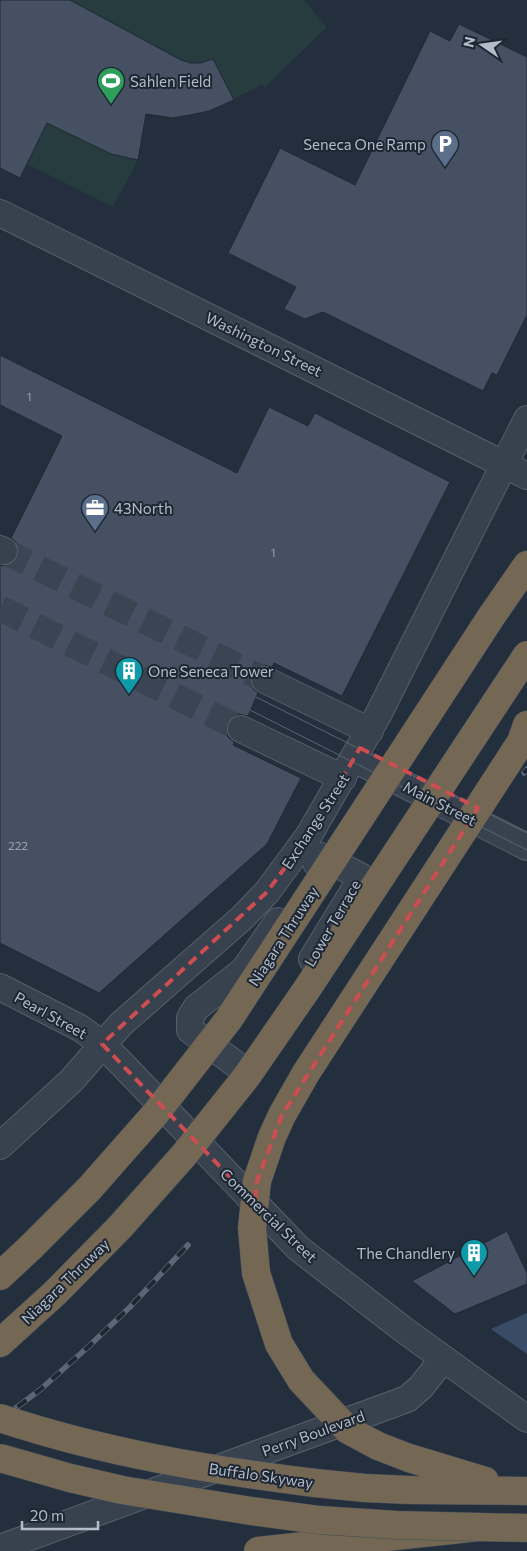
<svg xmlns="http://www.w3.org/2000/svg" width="527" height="1551" font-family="Commissioner,sans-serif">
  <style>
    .green { fill: #263c3f }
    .water { fill: #394c67 }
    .building { fill: #455162; stroke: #1f2835 }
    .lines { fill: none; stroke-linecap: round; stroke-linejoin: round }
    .minor-tunnel { stroke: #3a4453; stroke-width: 26; stroke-dasharray: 26 13; stroke-linecap: butt }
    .minor-casing { stroke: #565f6c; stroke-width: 28 }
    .highway-casing { stroke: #434c59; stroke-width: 29 }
    .minor { stroke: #38414e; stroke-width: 26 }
    .highway { stroke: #746855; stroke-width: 28 }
    .tram { stroke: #5a6575; stroke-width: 1 }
    .rail-casing { stroke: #5a6575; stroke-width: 5.5 }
    .rail { stroke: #1d2633; stroke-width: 4; stroke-dasharray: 11; stroke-linecap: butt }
    .highway-bridge-casing { stroke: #434c59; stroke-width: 29; stroke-linecap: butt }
    .highway-bridge { stroke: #746855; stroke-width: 28 }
    .marked { fill: none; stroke: #ce4d50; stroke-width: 4; stroke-dasharray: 10 6; stroke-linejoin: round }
    .labels { text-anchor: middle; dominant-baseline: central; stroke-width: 4; stroke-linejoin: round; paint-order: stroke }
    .number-label { font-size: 12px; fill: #98a1af }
    .poi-label { font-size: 15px; fill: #b4bcc9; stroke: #1d2633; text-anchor: start }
    .street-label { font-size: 15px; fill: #b4bcc9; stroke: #1d2633 }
  </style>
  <rect width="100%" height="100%" fill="#242f3e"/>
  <path class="green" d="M0 0H304L327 27 265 87 262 84C234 99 207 116 174 117 165 118 155 115 146 114L138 160 113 207 27 164 20 178 0 168Z"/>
  <polygon class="water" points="527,1313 527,1354 491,1329"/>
  <g class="building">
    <polygon points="0,0 70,0 181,60 191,63 201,63 213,59 234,100 209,111 190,115 173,118 146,114 138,160 111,154 47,123 20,178 0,168"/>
    <polygon points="459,24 527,57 527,315 497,375 492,373 483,391 323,312 305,319 284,309 296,287 228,253 280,148 355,185 430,31 450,41"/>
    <polygon points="0,355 237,473 269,407 308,426 315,413 450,482 342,696 274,663 272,667 264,665 257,667 252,673 250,682 253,689 258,693 248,716 239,714 233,716 228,722 226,730 228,737 234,742 233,745 301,778 267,844 99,993 0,943 0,565 5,566 12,564 18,557 19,551 17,543 11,538 62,436 0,405"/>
    <polygon points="507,1231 527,1273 527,1284 455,1314 412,1281"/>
  </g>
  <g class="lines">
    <g class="minor-tunnel">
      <polyline points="4,551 265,680"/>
      <polyline points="0,608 241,729"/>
    </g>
    <defs>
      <g id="minor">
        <polyline points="0,213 527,476"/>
        <polyline points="0,549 4,551"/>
        <polyline points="265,680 370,731"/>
        <polyline points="241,729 343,778"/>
        <polyline points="354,759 527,847"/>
        <polyline points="312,959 362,877 321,856 316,863"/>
        <polyline points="0,987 80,1028 102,1044 121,1063 298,1248 404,1330 527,1419"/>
        <polyline points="238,1066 190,1030 190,1018 196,1008 244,970 278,921"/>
        <polyline points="0,1146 71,1081 121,1024 243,917 267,892 309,835 378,715 527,419"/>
        <polyline points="0,1548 407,1399 421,1387 443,1359"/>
      </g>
      <g id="highway">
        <polyline points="491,617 527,565"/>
        <polyline points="521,742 527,725"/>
        <polyline points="0,1276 31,1247"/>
        <polyline points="0,1343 55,1293"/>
        <polyline points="378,1446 409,1458 485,1481"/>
        <polyline points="315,1483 365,1488 410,1490 527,1491"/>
        <polyline points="258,1551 479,1527 527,1528"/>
      </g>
    </defs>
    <use href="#minor" class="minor-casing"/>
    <use href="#highway" class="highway-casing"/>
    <use href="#minor" class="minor"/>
    <use href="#highway" class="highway"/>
    <g class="tram">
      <polyline points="256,697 527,833"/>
      <polyline points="250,710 527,850"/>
    </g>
    <defs>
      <g id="rail">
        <polyline points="524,773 527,769"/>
        <polyline points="0,1420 41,1389 88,1347 130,1307 188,1245"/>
      </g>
    </defs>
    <use href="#rail" class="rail-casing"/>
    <use href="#rail" class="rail"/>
    <defs>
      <g id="highway-bridge">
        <polyline points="31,1247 89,1189 156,1113 229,1019 491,617"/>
        <polyline points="55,1293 120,1227 184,1155 247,1076 307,989 527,655"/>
        <path d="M0 1418C102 1452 208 1470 315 1483"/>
        <polyline points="378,1446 348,1430 301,1380 279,1344 256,1273 252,1228 257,1181 272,1137 282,1115 306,1073 521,742"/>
        <polyline points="0,1458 70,1478 122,1490 251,1511 319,1520 397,1525 479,1527"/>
      </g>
    </defs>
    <use href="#highway-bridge" class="highway-bridge-casing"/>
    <use href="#highway-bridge" class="highway-bridge"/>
  </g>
  <path class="marked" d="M360 748 478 808 282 1115 257 1181 255 1203 102 1044 267 892 309 835Z"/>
  <defs>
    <symbol id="stadium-pin" viewBox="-11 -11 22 30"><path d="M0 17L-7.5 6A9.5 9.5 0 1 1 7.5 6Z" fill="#2e9e5b" stroke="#1d2633"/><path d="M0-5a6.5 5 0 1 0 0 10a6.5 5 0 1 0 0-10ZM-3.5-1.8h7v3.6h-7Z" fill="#fff"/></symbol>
    <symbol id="parking-pin" viewBox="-11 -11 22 30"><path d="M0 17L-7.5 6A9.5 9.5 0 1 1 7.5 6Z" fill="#5c6f8a" stroke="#1d2633"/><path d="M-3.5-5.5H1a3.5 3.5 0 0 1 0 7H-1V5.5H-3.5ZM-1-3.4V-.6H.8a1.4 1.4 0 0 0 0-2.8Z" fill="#fff"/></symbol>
    <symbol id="office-pin" viewBox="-11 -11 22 30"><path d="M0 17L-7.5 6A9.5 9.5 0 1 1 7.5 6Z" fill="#5c6f8a" stroke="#1d2633"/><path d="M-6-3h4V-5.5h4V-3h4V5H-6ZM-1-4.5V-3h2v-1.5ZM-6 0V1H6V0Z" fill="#fff"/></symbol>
    <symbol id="building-pin" viewBox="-11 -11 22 30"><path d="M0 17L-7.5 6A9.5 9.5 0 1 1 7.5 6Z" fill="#0f9aa8" stroke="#1d2633"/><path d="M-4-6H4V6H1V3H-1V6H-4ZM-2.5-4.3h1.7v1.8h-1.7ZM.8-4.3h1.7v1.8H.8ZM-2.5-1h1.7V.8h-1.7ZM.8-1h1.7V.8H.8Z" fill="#fff"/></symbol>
  </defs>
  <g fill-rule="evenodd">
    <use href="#stadium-pin" x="95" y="65" width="32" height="43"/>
    <use href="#parking-pin" x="429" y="128" width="32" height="43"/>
    <use href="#office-pin" x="79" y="492" width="32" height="43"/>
    <use href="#building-pin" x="113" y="655" width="32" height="43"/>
    <use href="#building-pin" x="458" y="1237" width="32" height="43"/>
  </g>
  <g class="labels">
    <g class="number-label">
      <text x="29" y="396">1</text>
      <text x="273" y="552">1</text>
      <text x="18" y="845">222</text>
    </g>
    <g class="poi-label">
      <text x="130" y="81">Sahlen Field</text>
      <text x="426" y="144" text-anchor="end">Seneca One Ramp</text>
      <text x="114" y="508">43North</text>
      <text x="148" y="671">One Seneca Tower</text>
      <text x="455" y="1253" text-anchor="end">The Chandlery</text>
    </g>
    <g class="street-label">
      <text transform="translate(264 344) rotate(26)">Washington Street</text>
      <text transform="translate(440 803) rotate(27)">Main Street</text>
      <text transform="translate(315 821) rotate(-57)">Exchange Street</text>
      <text transform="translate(332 923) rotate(-60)">Lower Terrace</text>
      <text transform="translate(283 936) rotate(-57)">Niagara Thruway</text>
      <text transform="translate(51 1015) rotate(29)">Pearl Street</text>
      <text transform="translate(269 1215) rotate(44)">Commercial Street</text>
      <text transform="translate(65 1281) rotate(-44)">Niagara Thruway</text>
      <text transform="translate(313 1433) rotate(-20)">Perry Boulevard</text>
      <text transform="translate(261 1475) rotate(8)">Buffalo Skyway</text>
    </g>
  </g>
  <g transform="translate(482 45) rotate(283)" stroke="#1d2633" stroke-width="4" paint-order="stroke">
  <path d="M0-4L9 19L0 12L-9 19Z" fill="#b4bcc9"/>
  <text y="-8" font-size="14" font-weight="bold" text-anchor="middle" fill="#b4bcc9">N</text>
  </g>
  <path d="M22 1521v8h76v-8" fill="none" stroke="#b4bcc9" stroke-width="2.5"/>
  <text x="30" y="1521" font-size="15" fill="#b4bcc9" stroke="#1d2633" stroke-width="4" paint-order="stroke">20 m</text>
</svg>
